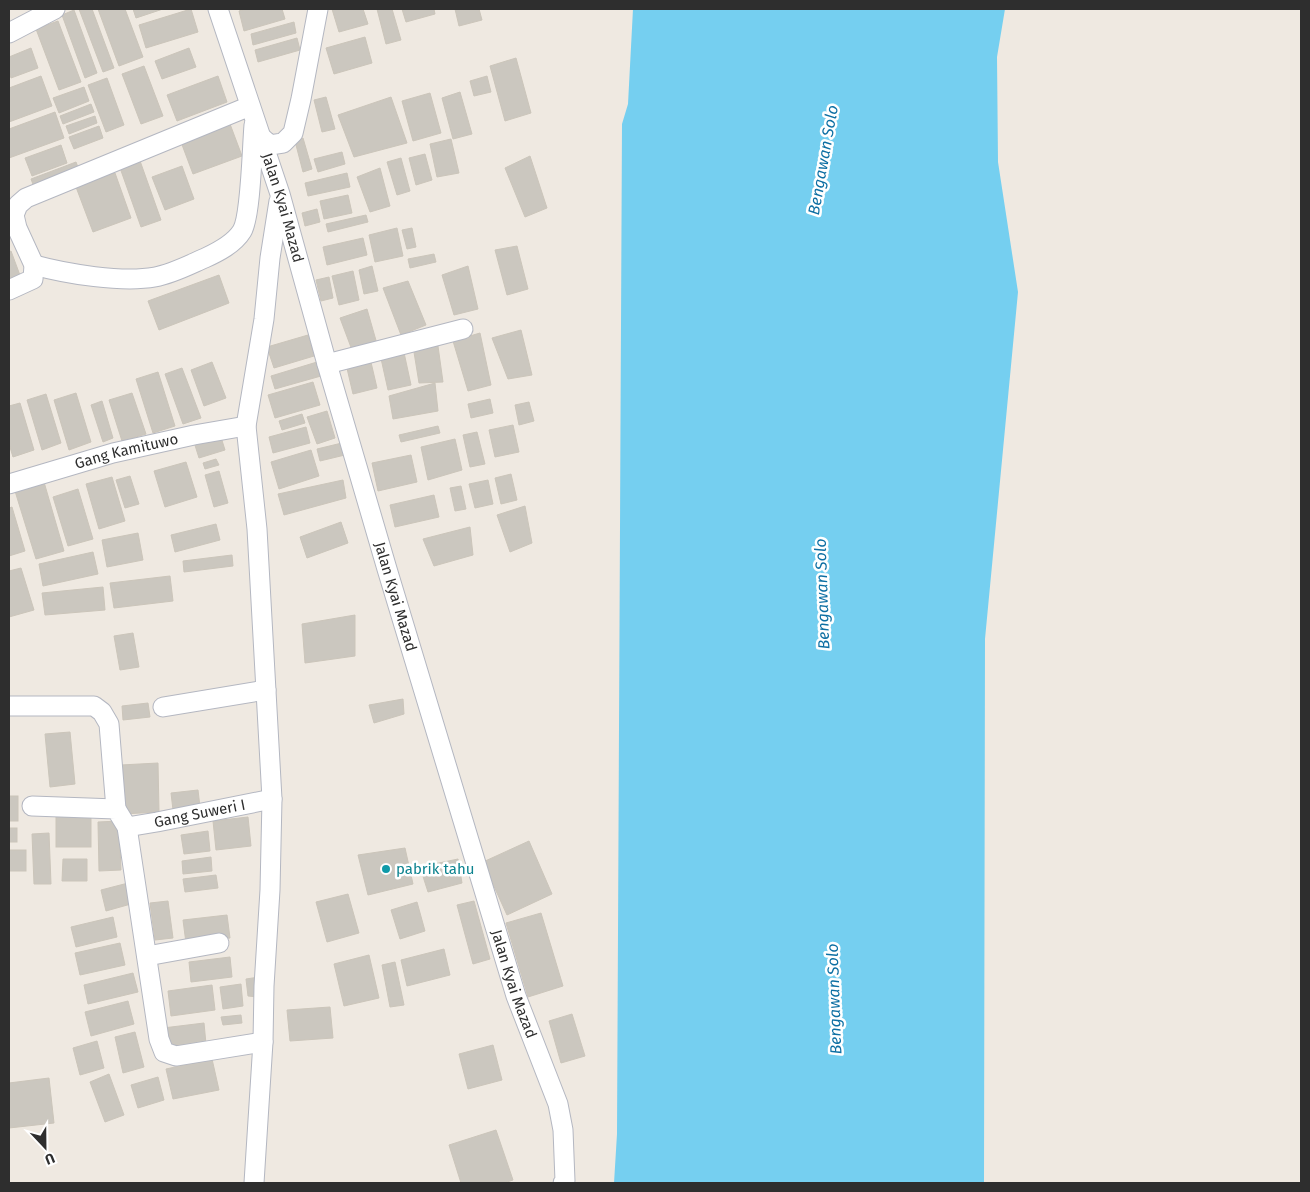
<svg xmlns="http://www.w3.org/2000/svg" width="1310" height="1192" font-family="'Fira Sans',sans-serif">
  <style>
    .water { fill: #75cff0 }
    .building { fill: #cbc7bf; stroke: #cbc5ba }
    .lines { fill: none; stroke-linecap: round; stroke-linejoin: round }
    .minor-casing { stroke: #b4b7c1; stroke-width: 21 }
    .minor { stroke: #fff; stroke-width: 19 }
    .culture-dot { fill: #0f9aa8; stroke: #fff; stroke-width: 2 }
    .labels { text-anchor: middle; dominant-baseline: central; stroke-width: 5; stroke-linejoin: round; paint-order: stroke }
    .street-label { font-size: 15px; fill: #2e2e2e; stroke: #fff }
    .culture-label { font-size: 15px; fill: #0d838f; stroke: #fff; text-anchor: start }
    .water-label { font-size: 16px; font-style: italic; fill: #0d6fa3; stroke: #fff }
  </style>
  <rect width="100%" height="100%" fill="#efe9e1"/>
  <polygon class="water" points="633,9 1005,9 997,57 998,162 1018,292 985,639 984,1183 614,1183 617,1134 622,124 628,104"/>
  <g class="building">
    <polygon points="79,9 92,9 114,68 103,72"/>
    <polygon points="98,9 125,9 143,57 119,66"/>
    <polygon points="133,9 163,9 136,18"/>
    <polygon points="191,9 198,32 146,48 139,25"/>
    <polygon points="245,9 282,9 285,19 244,31 239,11"/>
    <polygon points="332,9 363,9 368,24 339,32"/>
    <polygon points="377,9 392,9 401,40 386,44"/>
    <polygon points="402,9 434,9 435,14 406,22"/>
    <polygon points="455,9 479,9 482,20 459,26"/>
    <polygon points="74,10 97,73 85,78 62,15"/>
    <polygon points="58,21 81,82 59,90 36,29"/>
    <polygon points="294,22 296,33 253,45 251,34"/>
    <polygon points="365,37 372,63 334,74 326,48"/>
    <polygon points="297,38 300,50 258,62 255,50"/>
    <polygon points="31,48 38,68 11,78 9,71 9,57"/>
    <polygon points="189,48 196,67 162,79 155,61"/>
    <polygon points="516,58 531,113 505,121 490,66"/>
    <polygon points="144,66 163,116 141,124 122,74"/>
    <polygon points="41,76 52,106 9,122 9,88"/>
    <polygon points="218,76 227,102 177,121 167,95"/>
    <polygon points="487,76 491,92 474,96 470,81"/>
    <polygon points="107,78 124,125 106,132 88,85"/>
    <polygon points="84,87 89,101 59,113 53,98"/>
    <polygon points="460,92 472,134 453,139 442,98"/>
    <polygon points="430,93 441,133 413,141 402,101"/>
    <polygon points="326,97 335,129 322,132 314,100"/>
    <polygon points="391,97 407,143 354,157 338,115"/>
    <polygon points="91,104 94,112 63,124 60,116"/>
    <polygon points="55,112 64,138 9,158 9,129"/>
    <polygon points="95,116 97,123 69,134 66,126"/>
    <polygon points="230,124 242,156 193,174 181,142"/>
    <polygon points="99,126 103,138 74,149 69,137"/>
    <polygon points="303,138 312,169 303,172 295,141"/>
    <polygon points="451,139 459,173 437,177 430,144"/>
    <polygon points="61,145 67,163 32,176 25,158"/>
    <polygon points="342,152 345,164 318,172 314,159"/>
    <polygon points="425,154 432,180 416,185 409,158"/>
    <polygon points="530,156 547,208 525,217 505,168"/>
    <polygon points="139,158 161,220 141,227 119,165"/>
    <polygon points="401,158 410,191 397,195 387,162"/>
    <polygon points="76,162 79,170 34,187 31,179"/>
    <polygon points="182,166 194,199 165,210 152,177"/>
    <polygon points="380,168 390,206 370,212 357,177"/>
    <polygon points="115,173 131,218 93,232 76,187"/>
    <polygon points="347,173 350,187 308,196 305,183"/>
    <polygon points="348,195 352,213 324,219 320,201"/>
    <polygon points="317,209 320,222 305,226 302,213"/>
    <polygon points="366,215 368,222 328,232 326,224"/>
    <polygon points="397,228 403,256 375,262 369,235"/>
    <polygon points="412,228 416,247 407,249 402,230"/>
    <polygon points="363,238 367,255 327,265 323,247"/>
    <polygon points="517,246 528,289 507,295 495,250"/>
    <polygon points="11,251 21,278 9,282 9,252"/>
    <polygon points="434,254 436,262 410,268 408,259"/>
    <polygon points="372,266 378,291 364,294 359,270"/>
    <polygon points="468,266 478,309 454,315 442,275"/>
    <polygon points="353,271 359,300 339,305 332,276"/>
    <polygon points="219,275 229,303 159,330 148,301"/>
    <polygon points="329,277 333,298 321,301 316,280"/>
    <polygon points="408,281 426,325 401,335 383,288"/>
    <polygon points="367,309 377,344 352,350 340,318"/>
    <polygon points="521,330 532,375 508,379 492,338"/>
    <polygon points="480,333 491,385 468,391 453,341"/>
    <polygon points="308,335 314,356 274,368 267,347"/>
    <polygon points="437,339 443,382 419,383 413,346"/>
    <polygon points="403,348 411,385 388,390 380,354"/>
    <polygon points="370,358 377,388 353,394 346,364"/>
    <polygon points="212,362 226,398 204,406 191,370"/>
    <polygon points="317,362 321,376 275,389 271,376"/>
    <polygon points="182,368 201,418 183,424 165,374"/>
    <polygon points="158,372 175,426 153,433 136,379"/>
    <polygon points="313,382 320,405 275,418 268,395"/>
    <polygon points="435,383 438,411 393,419 389,396"/>
    <polygon points="76,393 91,442 69,450 54,400"/>
    <polygon points="132,393 146,434 122,441 109,400"/>
    <polygon points="46,394 61,443 42,450 27,400"/>
    <polygon points="490,399 493,413 471,418 468,404"/>
    <polygon points="102,401 113,438 103,442 91,405"/>
    <polygon points="529,402 534,421 519,425 515,405"/>
    <polygon points="20,403 34,450 13,457 9,444 9,406"/>
    <polygon points="327,411 335,438 317,444 307,417"/>
    <polygon points="302,414 305,423 282,430 279,421"/>
    <polygon points="513,425 519,452 495,457 489,430"/>
    <polygon points="438,426 440,433 401,442 399,435"/>
    <polygon points="306,427 310,443 273,453 269,437"/>
    <polygon points="477,432 485,464 470,467 463,435"/>
    <polygon points="220,434 225,450 199,458 194,442"/>
    <polygon points="455,439 462,470 428,480 421,447"/>
    <polygon points="346,442 349,454 320,461 317,449"/>
    <polygon points="311,450 319,476 279,489 271,462"/>
    <polygon points="411,455 417,482 378,491 372,463"/>
    <polygon points="216,459 219,465 205,469 203,463"/>
    <polygon points="186,462 197,497 165,507 154,471"/>
    <polygon points="219,471 228,503 214,507 205,475"/>
    <polygon points="511,474 517,500 501,504 495,478"/>
    <polygon points="130,476 139,504 125,508 116,480"/>
    <polygon points="112,477 125,521 99,529 86,484"/>
    <polygon points="343,480 346,498 284,515 278,494"/>
    <polygon points="488,480 493,504 475,508 469,484"/>
    <polygon points="44,482 64,551 36,559 15,491"/>
    <polygon points="461,486 466,509 455,511 450,488"/>
    <polygon points="78,489 93,539 68,546 53,497"/>
    <polygon points="434,495 439,517 395,527 390,505"/>
    <polygon points="525,506 532,543 510,552 497,515"/>
    <polygon points="12,507 25,551 9,556 9,508"/>
    <polygon points="341,522 348,543 307,558 300,537"/>
    <polygon points="216,524 220,540 175,552 171,535"/>
    <polygon points="470,527 473,555 434,566 423,539"/>
    <polygon points="138,533 143,560 107,567 102,540"/>
    <polygon points="93,552 98,574 43,586 39,564"/>
    <polygon points="232,555 233,566 184,572 183,561"/>
    <polygon points="21,568 34,610 9,617 9,571"/>
    <polygon points="170,576 173,601 114,608 110,583"/>
    <polygon points="103,587 105,610 45,615 42,593"/>
    <polygon points="355,615 355,656 305,663 302,624"/>
    <polygon points="133,633 139,667 120,670 114,636"/>
    <polygon points="403,699 404,714 374,723 369,705"/>
    <polygon points="148,703 150,717 123,720 122,706"/>
    <polygon points="70,732 75,784 50,787 45,734"/>
    <polygon points="158,763 159,812 123,814 121,765"/>
    <polygon points="198,790 200,807 173,810 171,793"/>
    <rect x="9" y="796" width="9" height="25"/>
    <rect x="56" y="814" width="35" height="33"/>
    <polygon points="248,817 251,846 216,850 213,821"/>
    <polygon points="119,821 121,870 99,871 98,822"/>
    <rect x="9" y="828" width="8" height="14"/>
    <polygon points="208,831 210,851 184,854 181,835"/>
    <polygon points="49,833 51,884 34,884 32,834"/>
    <polygon points="529,841 552,894 507,915 483,862"/>
    <polygon points="405,848 413,884 368,895 358,855"/>
    <rect x="9" y="850" width="17" height="21"/>
    <polygon points="211,857 212,871 183,874 182,861"/>
    <polygon points="63,859 87,859 87,881 62,881"/>
    <polygon points="458,859 462,883 428,892 420,867"/>
    <polygon points="216,875 218,888 185,892 183,879"/>
    <polygon points="132,882 138,902 106,911 101,890"/>
    <polygon points="348,894 359,933 327,942 316,902"/>
    <polygon points="168,901 173,938 155,940 150,903"/>
    <polygon points="474,901 490,959 473,964 457,905"/>
    <polygon points="417,902 425,931 400,939 391,910"/>
    <polygon points="541,913 563,986 528,997 506,923"/>
    <polygon points="227,915 230,938 186,943 183,920"/>
    <polygon points="113,917 117,937 76,947 71,927"/>
    <polygon points="120,943 125,965 80,975 75,953"/>
    <polygon points="444,949 450,975 407,986 401,960"/>
    <polygon points="369,955 379,998 344,1006 334,964"/>
    <polygon points="230,957 232,977 191,982 189,962"/>
    <polygon points="395,962 404,1005 390,1007 382,965"/>
    <polygon points="133,973 138,992 88,1004 84,985"/>
    <polygon points="259,977 258,997 248,996 246,979"/>
    <polygon points="241,984 243,1006 223,1009 220,987"/>
    <polygon points="212,985 215,1010 171,1016 168,991"/>
    <polygon points="128,1001 134,1024 91,1036 85,1012"/>
    <polygon points="330,1007 333,1038 290,1041 287,1010"/>
    <polygon points="572,1014 585,1056 561,1063 549,1021"/>
    <polygon points="241,1015 242,1023 223,1025 221,1017"/>
    <polygon points="204,1023 206,1044 165,1049 163,1028"/>
    <polygon points="135,1032 144,1067 123,1073 115,1037"/>
    <polygon points="97,1041 104,1068 80,1075 73,1048"/>
    <polygon points="493,1045 502,1080 468,1089 459,1054"/>
    <polygon points="212,1059 219,1090 173,1099 166,1069"/>
    <polygon points="109,1074 124,1115 105,1122 90,1082"/>
    <polygon points="158,1077 164,1100 138,1108 131,1085"/>
    <polygon points="49,1078 54,1123 9,1128 9,1083"/>
    <polygon points="496,1130 513,1180 504,1183 461,1183 449,1145"/>
  </g>
  <g class="lines">
    <defs>
      <g id="minor">
        <path id="s1" d="M218 9 280 194 327 364 387 569 516 996 558 1104 563 1130 565 1181 563 1183"/>
        <polyline points="9,33 55,9"/>
        <polyline points="262,138 270,145 283,143 293,133 301,99 318,9"/>
        <path d="M34 265C67 274 122 283 155 277 172 274 189 265 205 258 218 252 234 244 242 231 251 216 252 147 254 125"/>
        <polyline points="9,290 33,279 34,265 17,228 14,215 18,205 26,198 250,106"/>
        <polyline points="327,364 463,329"/>
        <path id="s2" d="M9 484 113 453 194 435 246 426"/>
        <polyline points="9,706 94,706 102,712 109,724 116,809"/>
        <polyline points="163,707 266,690"/>
        <polyline points="32,806 116,809 127,827 159,1039 164,1052 176,1056 263,1042"/>
        <path id="s3" d="M127 827 157 822 272 799"/>
        <polyline points="147,956 219,943"/>
        <polyline points="254,1183 263,1042 264,986 270,890 272,799 257,529 246,426 264,319 270,258 279,201"/>
      </g>
    </defs>
    <use href="#minor" class="minor-casing"/>
    <use href="#minor" class="minor"/>
  </g>
  <circle class="culture-dot" cx="386" cy="869" r="5"/>
  <g class="labels">
    <g class="street-label">
      <text stroke="none"><textPath href="#s1" startOffset="209">Jalan Kyai Mazad</textPath></text>
      <text stroke="none"><textPath href="#s2" startOffset="122">Gang Kamituwo</textPath></text>
      <text stroke="none"><textPath href="#s1" startOffset="614">Jalan Kyai Mazad</textPath></text>
      <text stroke="none"><textPath href="#s3" startOffset="74">Gang Suweri I</textPath></text>
      <text stroke="none"><textPath href="#s1" startOffset="1019">Jalan Kyai Mazad</textPath></text>
    </g>
    <g class="culture-label">
      <text x="396" y="869">pabrik tahu</text>
    </g>
    <g class="water-label">
      <text transform="translate(823 160) rotate(-80)">Bengawan Solo</text>
      <text transform="translate(822 594) rotate(-92)">Bengawan Solo</text>
      <text transform="translate(834 999) rotate(-92)">Bengawan Solo</text>
    </g>
  </g>
  <rect width="1310" height="1192" fill="none" stroke="#2e2e2e" stroke-width="20"/>
  <g transform="translate(45 1147) rotate(158)" stroke="#ffffff" stroke-width="4" paint-order="stroke">
  <path d="M0-4L9 19L0 12L-9 19Z" fill="#2e2e2e"/>
  <text y="-8" font-size="14" font-weight="bold" text-anchor="middle" fill="#2e2e2e">U</text>
  </g>
</svg>
